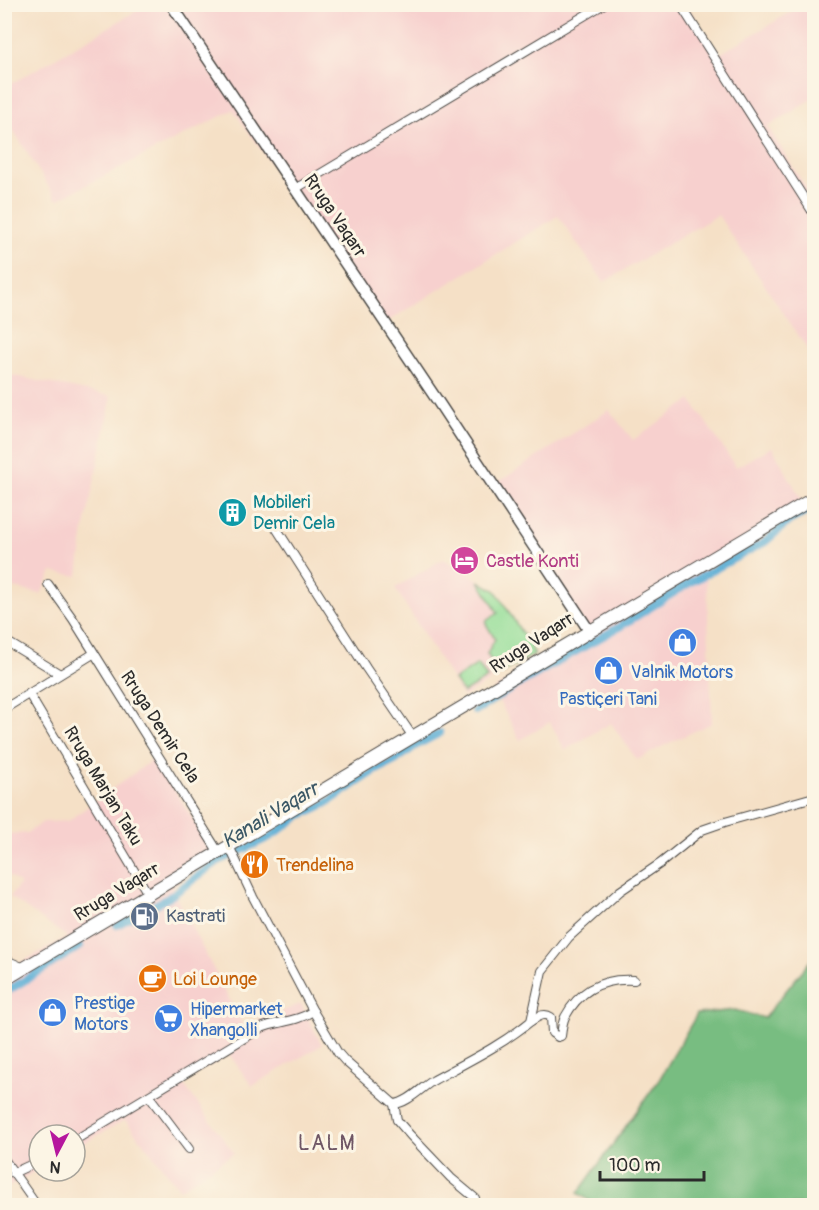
<svg xmlns="http://www.w3.org/2000/svg" width="819" height="1210" font-family="Pangolin,sans-serif">
  <style>
    .built { fill: #f7d0ce }
    .green { fill: #95de99; stroke: #608462; stroke-width: 1.5 }
    .forest { fill: #78bd81; stroke: #527456; stroke-width: 1.5 }
    .lines { fill: none; stroke-linecap: round; stroke-linejoin: round }
    .canal { stroke: #5aadd5; stroke-width: 8 }
    .minor-casing { stroke: #494642; stroke-width: 10 }
    .secondary-casing { stroke: #494642; stroke-width: 13 }
    .primary-casing { stroke: #494642; stroke-width: 14 }
    .minor { stroke: #fff; stroke-width: 8 }
    .secondary { stroke: #fff; stroke-width: 10 }
    .primary { stroke: #fff; stroke-width: 12 }
    .labels { text-anchor: middle; dominant-baseline: central; stroke-width: 6; stroke-linejoin: round; paint-order: stroke }
    .street-label { font-size: 18px; fill: #2b2b2b; stroke: #fcf5e5 }
    .culture-label { font-size: 18px; fill: #0d838f; stroke: #fcf5e5; text-anchor: start }
    .hotel-label { font-size: 18px; fill: #b23c85; stroke: #fcf5e5; text-anchor: start }
    .shop-label { font-size: 18px; fill: #366cbe; stroke: #fcf5e5 }
    .food-label { font-size: 18px; fill: #c56008; stroke: #fcf5e5; text-anchor: start }
    .service-label { font-size: 18px; fill: #4e5e75; stroke: #fcf5e5; text-anchor: start }
    .water-label { font-size: 20px; font-style: italic; fill: #3b5866; stroke: #fcf5e5 }
    .quarter-label { font-size: 21px; letter-spacing: 1.5px; fill: #6f5665; stroke: #fcf5e5 }
  </style>
  <rect width="100%" height="100%" fill="#fcf5e5"/>
  <filter id="ink" filterUnits="userSpaceOnUse"><feTurbulence type="fractalNoise" baseFrequency=".0167" numOctaves="2"/><feDisplacementMap in="SourceGraphic" scale="12" xChannelSelector="R" yChannelSelector="G"/><feConvolveMatrix kernelMatrix="1 2 1 2 8 2 1 2 1" color-interpolation-filters="sRGB"/></filter>
  <filter id="wash" filterUnits="userSpaceOnUse"><feTurbulence type="fractalNoise" baseFrequency=".008" numOctaves="4" result="noise"/><feDisplacementMap in="SourceGraphic" scale="24" xChannelSelector="R" yChannelSelector="G"/><feGaussianBlur stdDeviation="1.35" result="paint"/><feColorMatrix in="noise" values="0 0 0 0 0 0 0 0 0 0 0 0 0 0 0 0 0 1.4 0 .05"/><feComposite in="paint" operator="in"/></filter>
  <g filter="url(#wash)">
    <rect width="100%" height="100%" fill="#f5e0c6"/>
    <g class="built">
      <polygon points="147,5 686,5 718,55 803,5 812,5 814,8 814,98 768,127 814,201 814,359 718,215 604,282 558,216 385,323 233,110 57,200 5,117 4,88"/>
      <polygon points="5,374 110,396 111,400 83,536 78,576 52,572 41,594 5,586"/>
      <polygon points="691,400 736,467 772,447 804,504 706,563 712,723 665,745 637,760 611,723 565,750 550,722 520,740 493,690 589,632 494,485 609,410 633,440"/>
      <polygon points="443,559 496,590 536,654 503,673 497,671 491,675 490,681 463,697 395,588"/>
      <polygon points="155,758 213,852 171,887 243,1026 301,1004 322,1045 252,1086 229,1054 182,1082 234,1153 180,1189 125,1120 75,1148 75,1135 39,1135 39,1169 5,1189 4,972 67,937 10,897 20,884 5,873 5,834 27,833 43,822 68,821"/>
    </g>
    <g class="green">
      <polygon points="479,581 496,591 535,654 503,672 497,670 487,654 495,639 486,624 487,620 498,613"/>
      <polygon points="478,664 487,678 463,693 454,680"/>
    </g>
    <polygon class="forest" points="814,956 814,1205 596,1205 578,1193 659,1080 697,1014 735,1010 764,1018"/>
    <g class="lines">
      <g class="canal">
        <polyline points="475,711 520,683 619,627 689,583 765,542 789,521 814,508"/>
        <polyline points="117,925 168,898 217,862 270,837 299,816 327,803 375,771 395,761 415,746 440,733"/>
        <polyline points="4,993 80,946"/>
      </g>
    </g>
  </g>
  <g filter="url(#ink)">
    <g class="lines">
      <defs>
        <g id="minor">
          <polyline points="680,4 814,214"/>
          <polyline points="295,189 604,4"/>
          <polyline points="273,523 366,668 413,737"/>
          <polyline points="48,584 73,619 219,853"/>
          <polyline points="4,640 60,674"/>
          <polyline points="29,694 148,894"/>
          <polyline points="4,709 93,654"/>
          <polyline points="229,846 253,897 313,1011 338,1053 345,1061 394,1104 397,1120 410,1135 451,1178 475,1198 476,1206"/>
          <polyline points="4,959 24,968"/>
          <path d="M531 1021C538 1017 544 1012 551 1017L552 1033 558 1037 561 1036C562 1030 562 1023 565 1017 580 989 604 978 634 980"/>
          <polyline points="149,1096 189,1149"/>
          <path d="M394 1104C408 1103 422 1087 434 1080 467 1062 502 1045 531 1021L542 971 569 937 620 891 661 863 702 830 725 822 814 797"/>
          <path d="M75 1140 261 1028C279 1021 297 1022 313 1011"/>
          <polyline points="4,1159 37,1206"/>
          <polyline points="13,1173 39,1161"/>
        </g>
        <polyline id="secondary" points="171,4 437,400 590,632"/>
        <polyline id="primary" points="4,980 814,498"/>
      </defs>
      <use href="#minor" class="minor-casing"/>
      <use href="#secondary" class="secondary-casing"/>
      <use href="#primary" class="primary-casing"/>
      <use href="#minor" class="minor"/>
      <use href="#secondary" class="secondary"/>
      <use href="#primary" class="primary"/>
    </g>
  </g>
  <defs>
    <symbol id="building-disc" viewBox="-11 -11 22 22"><circle r="9.5" fill="#0f9aa8" stroke="#fcf5e5"/><path d="M-4-6H4V6H1V3H-1V6H-4ZM-2.5-4.3h1.7v1.8h-1.7ZM.8-4.3h1.7v1.8H.8ZM-2.5-1h1.7V.8h-1.7ZM.8-1h1.7V.8H.8Z" fill="#fff"/></symbol>
    <symbol id="hotel-disc" viewBox="-11 -11 22 22"><circle r="9.5" fill="#d1479c" stroke="#fcf5e5"/><path d="M-6-4.5h1.5V1H6V5H4.5V3h-9V5H-6ZM-4 0a1.8 1.8 0 1 1 3.6 0ZM.5 0V-2.5h3Q6-2.5 6 0Z" fill="#fff"/></symbol>
    <symbol id="shop-disc" viewBox="-11 -11 22 22"><circle r="9.5" fill="#3f7fe0" stroke="#fcf5e5"/><path d="M-5-2.5h2.3a2.7 3.5 0 0 1 5.4 0H5L5.5 6h-11ZM-1.5-2.5h3a1.5 2.3 0 0 0-3 0Z" fill="#fff"/></symbol>
    <symbol id="restaurant-disc" viewBox="-11 -11 22 22"><circle r="9.5" fill="#e8710a" stroke="#fcf5e5"/><path d="M-5-6h1v4h1v-4h1v4h1v-4h1v5L-1.5 .5V6h-2V.5L-5-1ZM5-6V6H3V1.5H1.5Q1.5-4 5-6Z" fill="#fff"/></symbol>
    <symbol id="fuel-disc" viewBox="-11 -11 22 22"><circle r="9.5" fill="#5c6f8a" stroke="#fcf5e5"/><path d="M-5.5-6h7V0h2V4h1.3V-2.5L3-4.5l.8-.8L6-3V5H2.5V1h-1V6h-7ZM-4.2-4.7v3.2H.2V-4.7Z" fill="#fff"/></symbol>
    <symbol id="cafe-disc" viewBox="-11 -11 22 22"><circle r="9.5" fill="#e8710a" stroke="#fcf5e5"/><path d="M-5.5-4.5H6V0H3Q3 3.5 0 3.5H-2.5Q-5.5 3.5-5.5 0ZM3-3.2v2h1.7v-2ZM-6 4.5H4V6H-6Z" fill="#fff"/></symbol>
    <symbol id="supermarket-disc" viewBox="-11 -11 22 22"><circle r="9.5" fill="#3f7fe0" stroke="#fcf5e5"/><path d="M-6-5.5h2.5l.6 2H6L4.5 2H-2.5L-4.4-4H-6ZM-1.5 3.2a1.3 1.3 0 1 0 .1 0ZM3 3.2a1.3 1.3 0 1 0 .1 0Z" fill="#fff"/></symbol>
  </defs>
  <g fill-rule="evenodd">
    <use href="#building-disc" x="216" y="496" width="33" height="33"/>
    <use href="#hotel-disc" x="448" y="544" width="33" height="33"/>
    <use href="#shop-disc" x="666" y="626" width="33" height="33"/>
    <use href="#shop-disc" x="592" y="654" width="33" height="33"/>
    <use href="#restaurant-disc" x="238" y="848" width="33" height="33"/>
    <use href="#fuel-disc" x="128" y="900" width="33" height="33"/>
    <use href="#cafe-disc" x="136" y="962" width="33" height="33"/>
    <use href="#shop-disc" x="36" y="996" width="33" height="33"/>
    <use href="#supermarket-disc" x="152" y="1002" width="33" height="33"/>
  </g>
  <g class="labels">
    <g class="street-label">
      <text transform="translate(335 216) rotate(56)">Rruga Vaqarr</text>
      <text transform="translate(532 643) rotate(-33)">Rruga Vaqarr</text>
      <text transform="translate(160 727) rotate(57)">Rruga Demir Cela</text>
      <text transform="translate(103 786) rotate(59)">Rruga Marjan Taku</text>
      <text transform="translate(117 892) rotate(-31)">Rruga Vaqarr</text>
    </g>
    <g class="culture-label">
      <text x="253" y="502">Mobileri<tspan x="253" dy="21">Demir Cela</tspan></text>
    </g>
    <g class="hotel-label">
      <text x="486" y="561">Castle Konti</text>
    </g>
    <g class="shop-label">
      <text x="682" y="672">Valnik Motors</text>
      <text x="608" y="699">Pastiçeri Tani</text>
      <text x="74" y="1003" text-anchor="start">Prestige<tspan x="74" dy="21">Motors</tspan></text>
      <text x="190" y="1009" text-anchor="start">Hipermarket<tspan x="190" dy="21">Xhangolli</tspan></text>
    </g>
    <g class="food-label">
      <text x="276" y="865">Trendelina</text>
      <text x="173" y="979">Loi Lounge</text>
    </g>
    <g class="service-label">
      <text x="166" y="916">Kastrati</text>
    </g>
    <g class="water-label">
      <text transform="translate(270 815) rotate(-31)">Kanali Vaqarr</text>
    </g>
    <g class="quarter-label">
      <text x="327" y="1143">LALM</text>
    </g>
  </g>
  <rect width="819" height="1210" fill="none" stroke="#fcf5e5" stroke-width="24"/>
  <g transform="translate(57 1153) rotate(187)"><circle r="28" fill="#fcf5e5" stroke="#a8a49b" stroke-width="1.5"/>
  <path d="M0-4.5L10 22L0 15L-10 22Z" fill="#b5179e"/>
  <text y="-9" font-size="16" font-weight="bold" text-anchor="middle" fill="#2b2b2b">N</text>
  </g>
  <path d="M600 1171v9h104v-9" fill="none" stroke="#2b2b2b" stroke-width="3"/>
  <text x="609" y="1171" font-size="18" fill="#2b2b2b" stroke="#fcf5e5" stroke-width="4.5" paint-order="stroke">100 m</text>
</svg>
